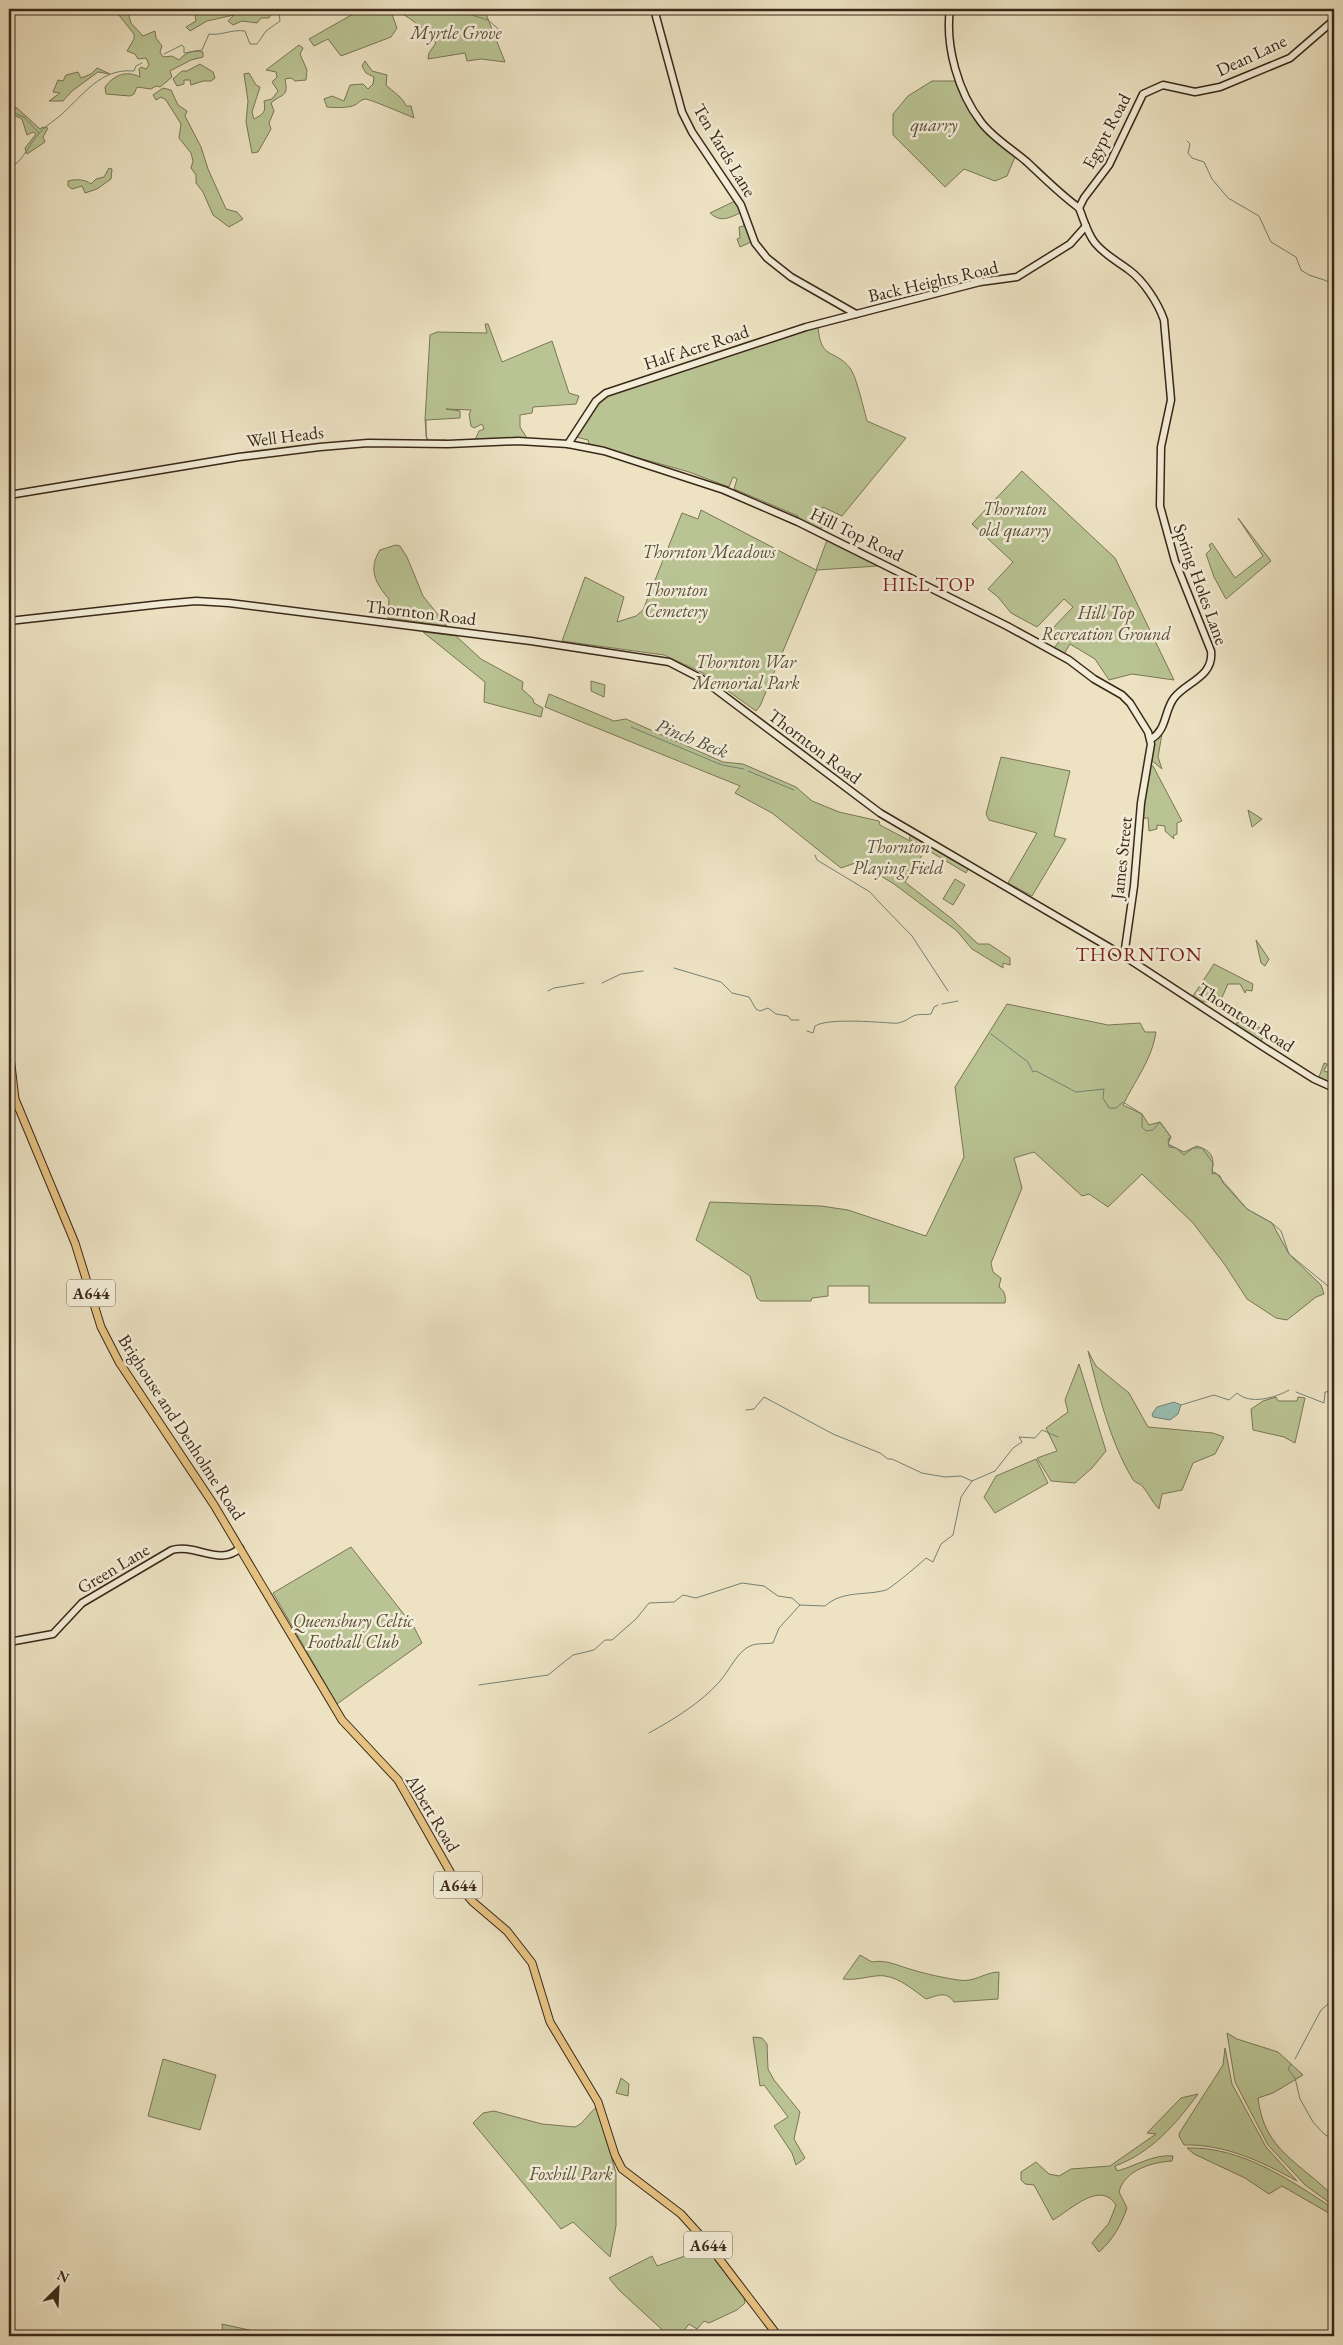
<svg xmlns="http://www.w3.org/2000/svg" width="1343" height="2345" font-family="'EB Garamond',serif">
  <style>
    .green { fill: #b9c393; stroke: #7a7656 }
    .water { fill: #99beb2; stroke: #738275 }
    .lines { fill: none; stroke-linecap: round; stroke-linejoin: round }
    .stream { stroke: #738275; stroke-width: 1 }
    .secondary-casing { stroke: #3a2819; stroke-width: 9 }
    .primary-casing { stroke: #3a2819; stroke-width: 9 }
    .secondary { stroke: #f3edd8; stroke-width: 6 }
    .primary { stroke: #e6c282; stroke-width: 7 }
    .labels { text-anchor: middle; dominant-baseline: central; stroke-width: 5; stroke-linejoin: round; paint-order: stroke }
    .shield { fill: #f3edd8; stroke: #726352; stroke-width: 1 }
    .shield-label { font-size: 16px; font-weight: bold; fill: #3a2819 }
    .park-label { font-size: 18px; font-style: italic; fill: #5a4f38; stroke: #f3edd8 }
    .street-label { font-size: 18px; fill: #3a2819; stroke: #f3edd8 }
    .neighbourhood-label { font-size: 19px; letter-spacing: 1px; fill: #7a1f14; stroke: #f3edd8 }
    .water-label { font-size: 19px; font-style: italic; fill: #524e3f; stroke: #f3edd8 }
    .quarter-label { font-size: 20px; letter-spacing: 1px; fill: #7a1f14; stroke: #f3edd8 }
  </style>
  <rect width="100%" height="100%" fill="#ede3c3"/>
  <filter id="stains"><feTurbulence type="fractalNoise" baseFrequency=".004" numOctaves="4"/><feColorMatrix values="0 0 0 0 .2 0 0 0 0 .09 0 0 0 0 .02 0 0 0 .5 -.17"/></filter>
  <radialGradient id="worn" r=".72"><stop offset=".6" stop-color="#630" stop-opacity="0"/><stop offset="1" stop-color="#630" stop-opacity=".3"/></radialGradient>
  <g class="green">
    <path d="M114 9H127L131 23 143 36 155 31 156 38 162 46 160 52 163 57 172 56 179 60C185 53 194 49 203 52V57L191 60 170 71 172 77 160 87 156 86 151 89 137 87 134 94 130 96 106 94 105 87C114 75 126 70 140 77L139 69 141 67 146 69 149 65 146 58 138 59 135 54 127 51 134 39V34Z"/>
    <polygon points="194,9 274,9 269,18 261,18 257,23 242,21 233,25 228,21 234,15 207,21 190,31 186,27 196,21"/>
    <path d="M362 9H484L505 62 481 59 467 61 465 53 428 59 429 53 436 43C427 31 405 12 390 9L397 28 391 37 341 56 328 39 314 46 309 39Z"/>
    <path d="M299 45 303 48 300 54 307 70 306 80 295 81 291 78 285 79C289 98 282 93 271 103L274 111 269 123 271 129 258 152 252 153 246 122 248 101 244 74 249 73 256 85 260 87 252 112 254 119C264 114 266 112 264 101L272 99 278 91 272 82 277 77 276 72 266 70Z"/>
    <path d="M365 61 372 71 387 75 386 85C393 92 403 97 406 106H411L414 118C407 115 370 99 365 99 360 100 359 103 355 105 349 108 334 108 327 107L324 99 332 96 344 101 350 85 363 84 368 89 373 84 374 77 366 73 362 66Z"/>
    <polygon points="200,64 213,72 215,78 211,81 203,81 191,85 190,80 184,80 184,84 177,86 173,79 182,71 187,71"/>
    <polygon points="97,68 110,74 98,72 72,91 63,101 49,101 60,93 53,92 58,80 63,81 66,75 78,72 81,78 91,74"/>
    <path d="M932 81H956C971 120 985 130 1015 157L1007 176 995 181 964 169 945 187 893 135V114L908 96Z"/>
    <polygon points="163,88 171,90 178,105 187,111 185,116 201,147 208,169 226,209 237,212 243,219 229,227 213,215 203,192 196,183 196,175 191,168 193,161 191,153 179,138 181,124 166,100 161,97 156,100 153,95"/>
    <polygon points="9,105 17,108 40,129 43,127 48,128 43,137 45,142 27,154 25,148 36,134 33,132 27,135 22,119 12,114 9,116"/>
    <path d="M109 168 112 169 111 179 97 189 85 193 82 186 72 189 68 186V181C75 179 85 179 91 184L96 179 104 177Z"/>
    <path d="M735 201 742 212C729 218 721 223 710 213Z"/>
    <polygon points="742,217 745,217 751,242 740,247 737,239 740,238 739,227 744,226"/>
    <polygon points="485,324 488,324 502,362 552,341 569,393 579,396 576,404 533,407 532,413 520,415 520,427 527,438 475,440 479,431 484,429 482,424 474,428 471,426 469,414 471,410 446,409 460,411 460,418 426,420 426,436 428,440 446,440 446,443 427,441 425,420 430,335 437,332 487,333"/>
    <path d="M818 327C821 361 834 348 850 368 856 375 864 410 867 421L906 438 842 516 823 507 817 519 825 523 820 530 797 518 798 516 734 489 737 479 733 477 729 487 689 472 589 444 588 440 576 437 597 404 607 396Z"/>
    <polygon points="1022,471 1115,558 1174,680 1132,674 1109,680 1095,659 1070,644 1064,654 1054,648 1061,639 1050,631 1073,607 1064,599 1037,627 1011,613 998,597 988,589 1013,562 972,524"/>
    <polygon points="701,510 816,570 827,540 878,563 878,566 817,570 760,706 756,711 703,673 664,655 562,641 585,577 624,597 617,622 636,616 643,610 682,513 698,519"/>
    <polygon points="1238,518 1271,561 1226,599 1214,577 1206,554 1211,549 1209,545 1212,543 1235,578 1263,556"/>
    <path d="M396 545 400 546 407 557 423 596 447 626 388 618 389 599C375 583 368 569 380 550Z"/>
    <polygon points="423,632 456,636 481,659 523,682 522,689 533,699 534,703 543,708 541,717 484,702 485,682"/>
    <polygon points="591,681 605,685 604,697 591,691"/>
    <polygon points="549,694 614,721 626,719 723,762 743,764 796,787 812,801 839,812 879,821 880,825 925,849 909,839 911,834 968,869 966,873 926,849 905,882 952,919 978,944 989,944 1010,958 1010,965 1003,963 1003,968 972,949 957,931 894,884 858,862 841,868 772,813 735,793 740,786 545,707"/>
    <polygon points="1162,734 1158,757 1162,769 1151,760 1154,739"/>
    <polygon points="1001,757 1070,771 1054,836 1066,839 1032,896 1008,883 1037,833 989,820 986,814"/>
    <polygon points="1150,765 1153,766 1182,821 1177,823 1177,834 1173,836 1174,839 1165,831 1165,826 1157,825 1157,829 1149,831 1148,818 1142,818"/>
    <polygon points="1248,810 1262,819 1252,827"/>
    <polygon points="955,879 965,885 953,905 943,899"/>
    <polygon points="1256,940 1269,959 1265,966 1261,963"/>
    <polygon points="1214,964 1253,984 1252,991 1246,990 1245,993 1240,984 1228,984 1219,1004 1201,1001 1193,996"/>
    <path d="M1007 1004 1108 1025 1140 1023 1145 1032H1156C1152 1060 1135 1080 1123 1105L1142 1114 1149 1125 1160 1122 1171 1137 1168 1144 1184 1152 1197 1146C1211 1151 1215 1156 1212 1171L1220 1176 1223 1183 1247 1209 1272 1223 1289 1254 1321 1285 1324 1294 1316 1297 1287 1320 1276 1318 1247 1299 1225 1265 1193 1223 1142 1174 1108 1207 1089 1194 1082 1196 1034 1152 1014 1158 1022 1188 991 1263 993 1272 1001 1278 999 1287C1005 1291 1006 1297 1005 1303H869V1286H828V1296L812 1298 811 1301H761L757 1298 750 1276 696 1240 710 1202 821 1206 848 1210 926 1236 964 1157 955 1087Z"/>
    <polygon points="1237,1022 1247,1024 1254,1029 1256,1026 1265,1030 1261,1042 1236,1026"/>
    <polygon points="1324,1063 1327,1064 1324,1071 1331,1073 1334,1069 1334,1085 1319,1077"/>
    <path d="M1088 1351 1096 1366 1129 1393 1148 1427 1213 1433 1224 1437 1215 1454 1193 1463 1182 1490 1162 1494 1159 1509C1152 1502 1149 1494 1143 1487 1140 1483 1134 1483 1132 1478 1109 1439 1099 1395 1088 1351Z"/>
    <polygon points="1079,1364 1106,1451 1092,1468 1075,1483 1051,1481 1037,1458 1057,1451 1046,1428 1068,1412 1065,1400"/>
    <polygon points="1276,1397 1278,1401 1297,1401 1298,1397 1305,1398 1295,1443 1284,1437 1253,1430 1251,1409 1263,1401"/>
    <polygon points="1036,1459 1048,1483 995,1513 984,1497 996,1476"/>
    <polygon points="351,1547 414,1627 422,1643 337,1704 273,1593"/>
    <path d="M860 1955 872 1962C886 1959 898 1966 913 1970 926 1974 945 1978 958 1980 974 1983 985 1972 999 1972L998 1999 954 2002C946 1990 937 1996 926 1999 915 1991 900 1978 885 1976 874 1974 859 1981 843 1979Z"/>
    <path d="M1227 2033 1237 2039 1278 2052 1303 2075 1273 2093 1258 2098C1264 2151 1300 2162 1334 2197V2206L1305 2185 1268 2145 1235 2082Z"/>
    <polygon points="753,2037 762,2038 767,2044 768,2069 774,2080 800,2112 794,2139 805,2158 796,2165 792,2153 774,2126 788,2117 764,2085 760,2086"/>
    <path d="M1225 2048 1232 2084 1266 2147 1297 2181C1262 2162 1226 2144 1184 2145L1179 2136 1180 2132 1223 2065Z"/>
    <polygon points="163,2059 216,2075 200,2130 148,2116"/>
    <polygon points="621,2078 629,2084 628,2096 616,2093"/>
    <path d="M1198 2094C1176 2124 1151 2153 1115 2166L1117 2171C1136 2166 1153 2154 1173 2156L1172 2161C1153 2162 1124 2170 1119 2192L1127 2208C1121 2225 1113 2240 1099 2252L1092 2243 1109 2223 1116 2205C1100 2180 1072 2209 1053 2220L1034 2185 1025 2184 1021 2180V2172L1036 2162 1049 2174 1059 2176 1071 2169 1110 2166 1156 2134 1147 2133 1181 2098Z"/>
    <path d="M597 2107 616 2173V2226L610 2257 573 2222 561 2229 473 2123 483 2113 494 2111 542 2124 575 2127C585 2123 588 2113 597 2107Z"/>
    <path d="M1187 2148C1241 2146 1292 2181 1334 2209V2216L1282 2186 1269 2194 1245 2178 1194 2154Z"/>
    <polygon points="707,2249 744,2298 745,2303 737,2310 709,2323 704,2321 697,2329 689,2324 680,2336 669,2336 619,2290 609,2278 652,2256 657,2266 682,2257 694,2251"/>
    <polygon points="222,2324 258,2332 257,2336 223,2336"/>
  </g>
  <polygon class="water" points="1174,1402 1181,1405 1178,1414 1170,1420 1153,1417 1152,1414 1157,1407"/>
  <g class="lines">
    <g class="stream">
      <polyline points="452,9 488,20 503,33"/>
      <path d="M164 54 182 45 184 47V53L202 50 209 34C220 36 232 29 245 31L250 44H257L266 31 280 21 279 11 289 9"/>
      <polyline points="9,111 24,117 39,133"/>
      <polyline points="1187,141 1190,144 1188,153 1192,158 1204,162 1212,179 1228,198 1259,216 1271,242 1296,257 1301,270 1309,275 1327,281 1334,288"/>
      <path d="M9 168C22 163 27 148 36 137 43 127 53 122 62 114 84 94 101 68 134 71L136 66 142 63"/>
      <polyline points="631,727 722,765 744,769"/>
      <polyline points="748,771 794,790"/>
      <polyline points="815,855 817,860 870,892 878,901 912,936 948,991"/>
      <polyline points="674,968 721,982 732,993 749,997 756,1009 760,1011 768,1008 776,1014 788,1016 791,1020 799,1020"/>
      <polyline points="602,983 621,974 643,971"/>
      <polyline points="548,991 554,988 584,983"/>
      <polyline points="942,1004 958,1001"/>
      <path d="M807 1031 813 1033 815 1026C827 1018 876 1022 891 1023 904 1025 910 1016 916 1015 921 1014 926 1015 931 1014L934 1007 938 1005"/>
      <polyline points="991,1034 1028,1062 1033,1072 1036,1071 1076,1092 1104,1089 1103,1098 1109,1108 1116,1108 1123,1102 1142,1114 1142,1127 1146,1131 1153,1130 1160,1122 1171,1137 1168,1139 1169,1147 1176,1148 1184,1155 1193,1148 1202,1148 1213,1163 1212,1174 1216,1173 1247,1209 1272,1223 1281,1231 1289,1254 1334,1291"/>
      <polyline points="1296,1392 1324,1403 1325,1392 1334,1391"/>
      <path d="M1181 1405 1214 1395 1229 1400 1237 1393C1250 1405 1275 1398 1289 1390"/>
      <polyline points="746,1410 754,1409 764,1397 833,1434 880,1453 888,1459 892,1459 922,1473 945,1477 961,1476 972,1481"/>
      <polyline points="479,1685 548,1675 573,1655 594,1650 605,1640 612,1640 636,1619 649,1603 674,1602 683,1595 696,1598 742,1583 764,1586 778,1596 792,1598 800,1605"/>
      <path d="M649 1733C674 1719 701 1703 720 1681 729 1671 737 1652 750 1646 756 1643 766 1644 773 1643L779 1628 800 1605 825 1606C843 1590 865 1596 886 1590 891 1588 920 1564 926 1558L933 1562 941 1544 953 1535 961 1497 972 1481 995 1471 1013 1448 1022 1442 1019 1437 1035 1438 1042 1430 1058 1437"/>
      <polyline points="1295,2059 1321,2010 1334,1999"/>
      <polyline points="1291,2064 1288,2069 1295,2078 1300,2099 1313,2122 1324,2134 1334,2140"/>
    </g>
    <defs>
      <g id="secondary">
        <polyline points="654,9 682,112 692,132 741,205 755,243 767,258 791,277 856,314"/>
        <path d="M950 9C945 46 958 92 981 122 993 138 1012 149 1027 162 1044 178 1060 194 1079 208"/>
        <path d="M1079 208C1084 220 1087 233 1095 243 1105 255 1117 261 1129 270 1144 281 1158 303 1164 320L1171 400 1161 447 1160 506 1175 561 1211 651C1214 677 1186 682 1174 698 1164 711 1167 730 1151 739"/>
        <polyline points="1079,208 1084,198 1109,165 1143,94 1163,85 1195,92 1220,87 1290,58 1334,20"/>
        <polyline points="568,444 596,401 606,393 806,327 980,282 1017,277 1070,244 1086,226"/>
        <polyline points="9,495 239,457 320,447 368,443 448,444 518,441 568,444 604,451 724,490 798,522 1007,626 1069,660 1094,679 1122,695 1130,703 1148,732 1151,744 1141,803 1134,886 1124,956"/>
        <polyline points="9,621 162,604 196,601 229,603 531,641 669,662 702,679 880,813 1124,956 1265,1048 1314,1079 1334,1088"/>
        <path d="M9 1642 53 1634 82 1603 172 1550C195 1543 220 1567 240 1548"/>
      </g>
      <polyline id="primary" points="9,1048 15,1099 75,1243 101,1327 119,1362 214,1505 342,1720 398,1780 457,1884 473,1902 507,1931 532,1963 550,2022 598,2102 615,2155 622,2169 681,2214 708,2244 778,2336"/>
    </defs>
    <use href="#secondary" class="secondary-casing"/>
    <use href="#primary" class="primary-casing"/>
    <use href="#secondary" class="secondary"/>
    <use href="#primary" class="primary"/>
  </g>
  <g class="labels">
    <g class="shield">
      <rect x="67" y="1279.5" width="48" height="27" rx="4"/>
      <rect x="434" y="1871.5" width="48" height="27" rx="4"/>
      <rect x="684" y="2231.5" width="48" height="27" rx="4"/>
    </g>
    <g class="shield-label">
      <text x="91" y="1293">A644</text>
      <text x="458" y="1885">A644</text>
      <text x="708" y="2245">A644</text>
    </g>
    <g class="park-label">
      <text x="456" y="32">Myrtle Grove</text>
      <text x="934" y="124">quarry</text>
      <text x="1015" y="508">Thornton<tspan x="1015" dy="21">old quarry</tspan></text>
      <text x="709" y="551">Thornton Meadows</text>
      <text x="676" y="589">Thornton<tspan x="676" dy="21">Cemetery</tspan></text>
      <text x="1106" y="612">Hill Top<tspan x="1106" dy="21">Recreation Ground</tspan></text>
      <text x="746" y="661">Thornton War<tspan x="746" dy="21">Memorial Park</tspan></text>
      <text x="898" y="846">Thornton<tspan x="898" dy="21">Playing Field</tspan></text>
      <text x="353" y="1620">Queensbury Celtic<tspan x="353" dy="21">Football Club</tspan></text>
      <text x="571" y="2173">Foxhill Park</text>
    </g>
    <g class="street-label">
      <text transform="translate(1251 55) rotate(-25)">Dean Lane</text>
      <text transform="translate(1106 131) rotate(-62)">Egypt Road</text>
      <text transform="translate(725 150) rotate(59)">Ten Yards Lane</text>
      <text transform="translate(933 281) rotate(-13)">Back Heights Road</text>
      <text transform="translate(696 347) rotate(-18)">Half Acre Road</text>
      <text transform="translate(285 436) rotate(-7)">Well Heads</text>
      <text transform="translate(857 534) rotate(26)">Hill Top Road</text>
      <text transform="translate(1201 584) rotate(70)">Spring Holes Lane</text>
      <text transform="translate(421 612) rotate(7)">Thornton Road</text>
      <text transform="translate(815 746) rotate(37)">Thornton Road</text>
      <text transform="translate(1121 858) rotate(-84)">James Street</text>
      <text transform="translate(1246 1017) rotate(33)">Thornton Road</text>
      <text transform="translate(182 1427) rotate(57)">Brighouse and Denholme Road</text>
      <text transform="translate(113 1568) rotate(-31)">Green Lane</text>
      <text transform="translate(433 1813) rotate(59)">Albert Road</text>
    </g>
    <g class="neighbourhood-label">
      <text x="929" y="584">HILL TOP</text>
    </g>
    <g class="water-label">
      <text transform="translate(692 738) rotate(22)">Pinch Beck</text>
    </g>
    <g class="quarter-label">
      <text x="1139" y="954">THORNTON</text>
    </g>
  </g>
  <rect width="1343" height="2345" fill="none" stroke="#ede3c3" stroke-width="30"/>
  <rect x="10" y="10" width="1323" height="2325" fill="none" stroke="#3a2819" stroke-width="2.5"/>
  <rect x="15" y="15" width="1313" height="2315" fill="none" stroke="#3a2819"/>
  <g transform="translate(58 2288) rotate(24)" stroke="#f3edd8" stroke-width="4" paint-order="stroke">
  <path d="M0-4L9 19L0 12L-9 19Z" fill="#3a2819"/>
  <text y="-8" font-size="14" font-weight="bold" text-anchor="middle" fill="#3a2819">N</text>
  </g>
  <rect width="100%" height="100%" filter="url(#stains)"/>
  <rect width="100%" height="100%" fill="url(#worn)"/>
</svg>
